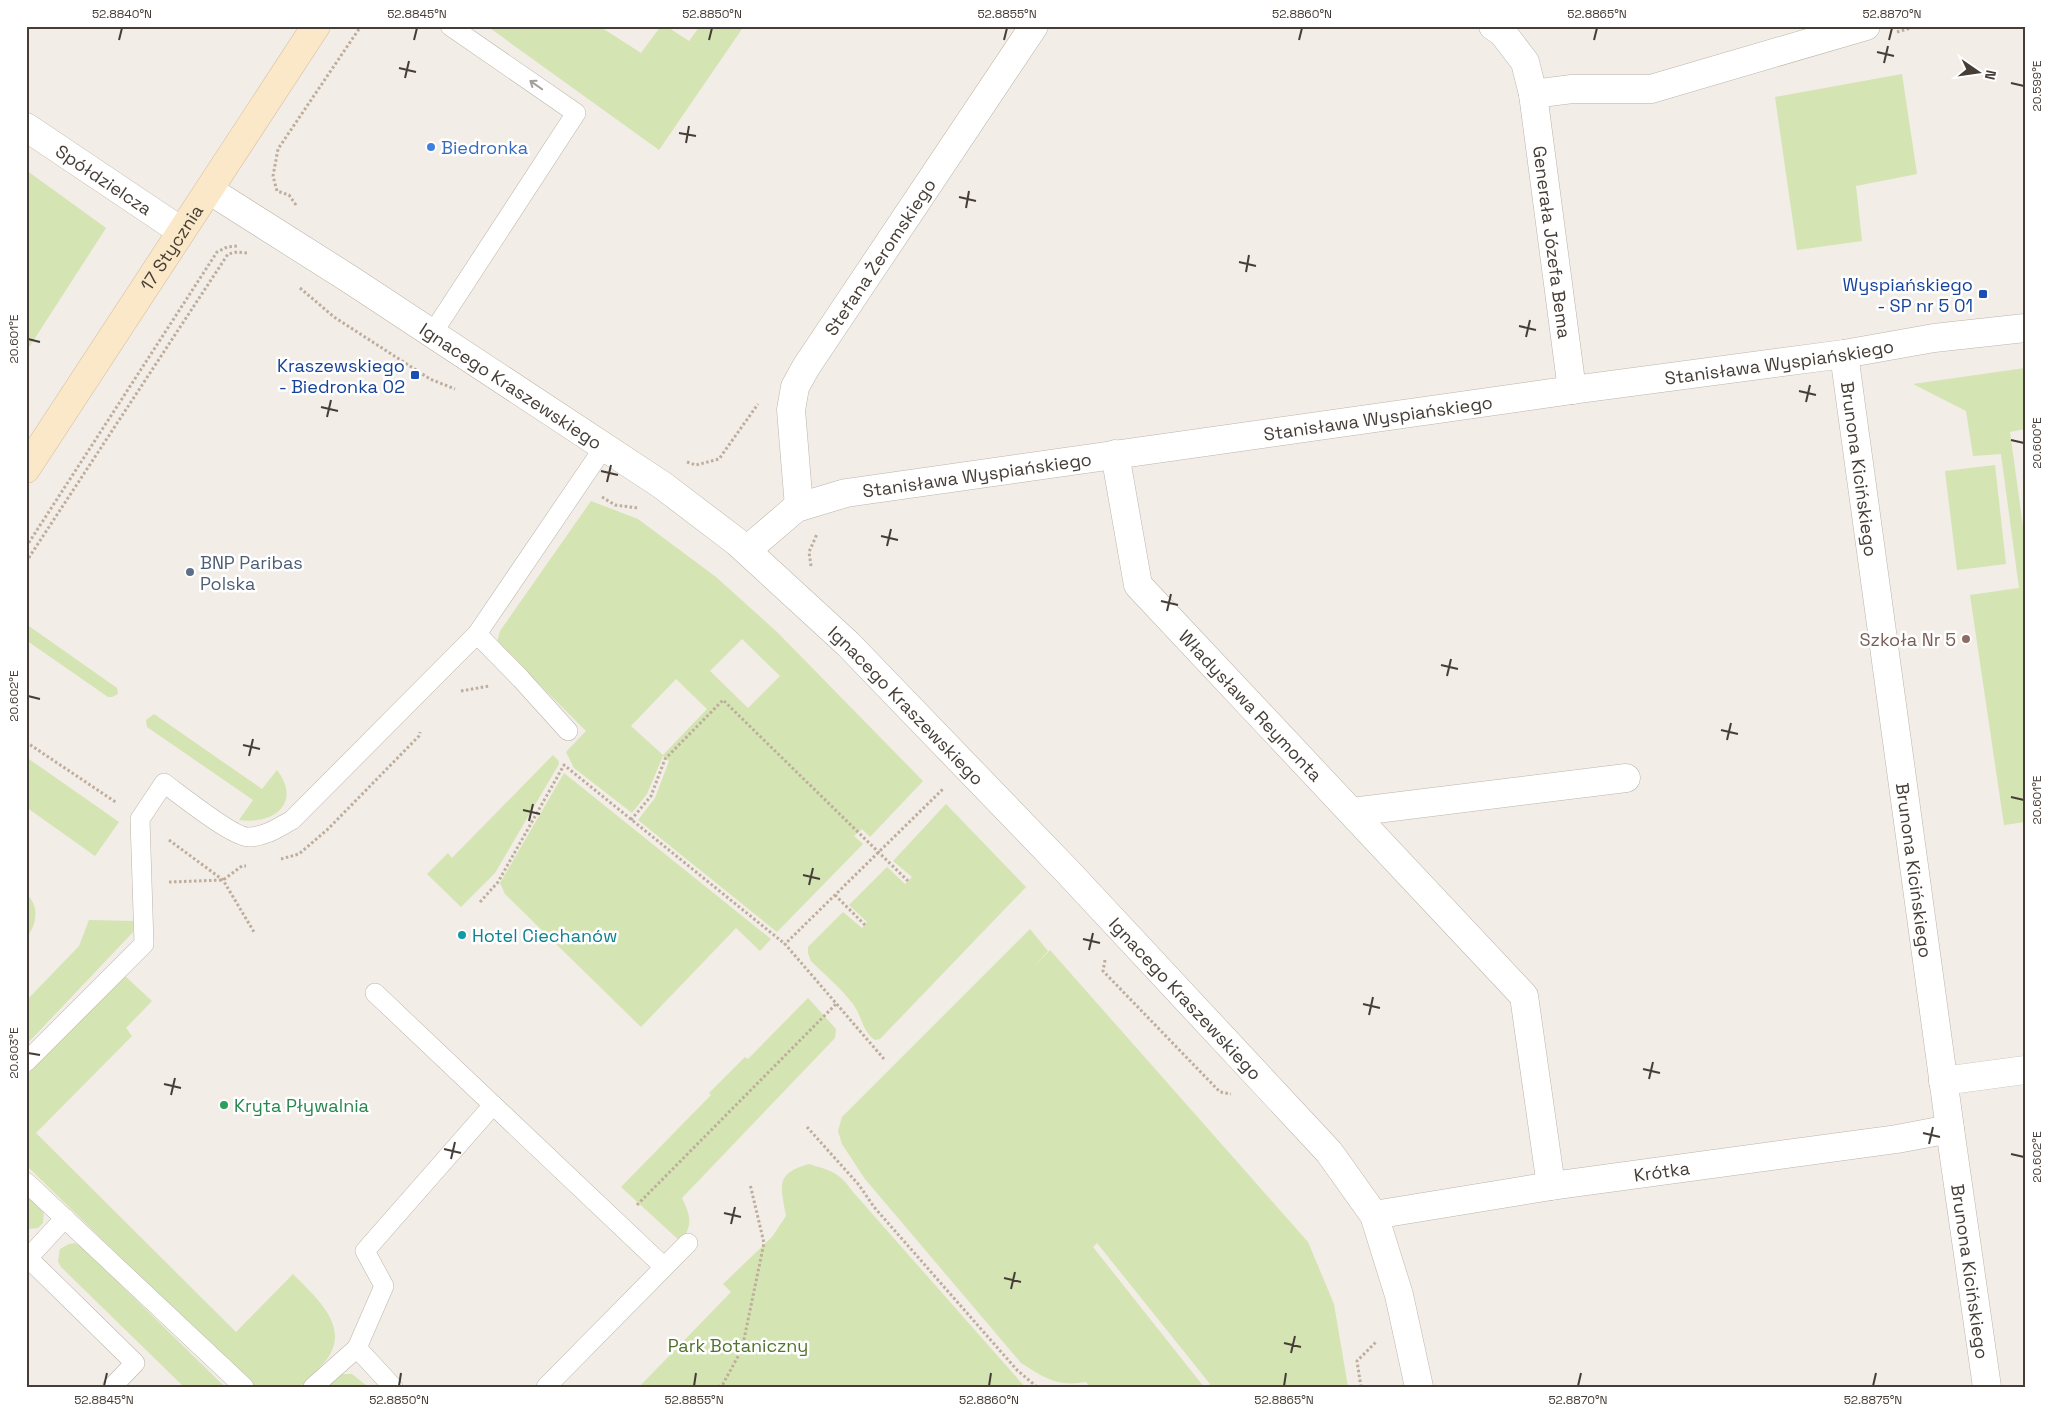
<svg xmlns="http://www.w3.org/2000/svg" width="2051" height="1413" font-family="'Space Grotesk',sans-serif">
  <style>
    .green { fill: #d4e4b2; fill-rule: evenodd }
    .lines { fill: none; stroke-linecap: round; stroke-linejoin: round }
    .lane-casing { stroke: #bdb4aa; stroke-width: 20 }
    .street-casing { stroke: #bdb4aa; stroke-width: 29 }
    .secondary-casing { stroke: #d3bc9b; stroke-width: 29 }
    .path { stroke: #bead9c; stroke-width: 3; stroke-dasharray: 2.5 2.5; stroke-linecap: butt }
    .lane { stroke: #fff; stroke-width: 19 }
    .street { stroke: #fff; stroke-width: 28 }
    .secondary { stroke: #fbe8c8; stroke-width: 28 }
    .oneway { stroke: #a29e9a }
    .ticks { fill: none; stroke: #453d36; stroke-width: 2 }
    .shop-dot { fill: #3f7fe0; stroke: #fff; stroke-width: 2 }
    .transit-dot { fill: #1a4fb4; stroke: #fff; stroke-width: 2 }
    .service-dot { fill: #5c6f8a; stroke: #fff; stroke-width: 2 }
    .education-dot { fill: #8d6e63; stroke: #fff; stroke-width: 2 }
    .culture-dot { fill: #0f9aa8; stroke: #fff; stroke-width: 2 }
    .leisure-dot { fill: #2e9e5b; stroke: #fff; stroke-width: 2 }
    .labels { text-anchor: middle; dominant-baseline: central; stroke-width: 5; stroke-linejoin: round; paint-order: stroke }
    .shop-label { font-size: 18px; fill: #366cbe; stroke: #fff; text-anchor: start }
    .street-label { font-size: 18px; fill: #453d36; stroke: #fff }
    .transit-label { font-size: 18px; fill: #164399; stroke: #fff; text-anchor: end }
    .service-label { font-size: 18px; fill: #4e5e75; stroke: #fff; text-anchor: start }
    .education-label { font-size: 18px; fill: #785e54; stroke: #fff; text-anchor: end }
    .culture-label { font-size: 18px; fill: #0d838f; stroke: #fff; text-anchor: start }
    .leisure-label { font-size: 18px; fill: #27864d; stroke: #fff; text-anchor: start }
    .park-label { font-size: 18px; fill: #51732d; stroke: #fff }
    .neatline { fill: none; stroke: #453d36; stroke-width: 2 }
    .ticks-label { font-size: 12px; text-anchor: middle; fill: #453d36 }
  </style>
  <rect width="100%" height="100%" fill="#f2ede7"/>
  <g class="green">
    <polygon points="487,26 599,26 641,53 661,26 666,26 689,41 700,26 744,26 659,150"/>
    <polygon points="1902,74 1917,174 1856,186 1862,241 1797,250 1775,97"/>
    <polygon points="26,170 106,228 26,352"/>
    <polygon points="2025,368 2025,429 2010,432 2025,541 2025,822 2004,825 1970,595 2019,588 2001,454 1973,456 1966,411 1913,384"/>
    <polygon points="1995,465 2006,564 1957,570 1945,471"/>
    <path d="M591 501 638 519 716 577 777 632 923 781 870 837 862 829 854 836 863 844 777 932 638 820 655 798 669 761 663 756 647 794 632 813 574 768 566 752 586 731 497 642 500 631ZM742 639 780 676 748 708 710 671ZM676 679 707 709 663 755 631 726Z"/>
    <polygon points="26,624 117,688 118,694 112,697 108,697 26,640"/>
    <path d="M154 714 262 789 277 770C302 803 274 825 239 820L253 800 147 727 146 720Z"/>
    <polygon points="553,755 558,760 559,764 495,873 461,907 427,874 448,853 452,858"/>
    <polygon points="26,757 119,822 95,856 26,807"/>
    <polygon points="564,773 771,939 760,951 736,928 641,1027 505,894 500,883"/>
    <path d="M946 804 1026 887 880 1039 875 1040C862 1031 862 1016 853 1004 841 988 825 975 811 961L808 953V947L843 912 862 928 867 922 849 905 887 867 905 884 912 877 893 861Z"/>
    <path d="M26 894C40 905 37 925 26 938Z"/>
    <polygon points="89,920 134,921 133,932 26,1045 26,1001 79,946"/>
    <path d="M1030 929 1048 951 1033 968 1050 950 1308 1242 1334 1304 1348 1387H1208L1210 1384 1097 1243 1093 1247 1204 1387H1090L1086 1382C1058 1387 1044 1378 1021 1363L865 1179 842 1144 838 1131 842 1117Z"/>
    <path d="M125 976 152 1001 126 1028 132 1036 36 1133 236 1332 293 1274C317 1299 356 1330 321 1366 315 1372 308 1383 299 1386 288 1390 265 1387 253 1387L26 1165V1075Z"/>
    <path d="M808 998 836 1029 835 1038 682 1198C691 1217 693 1224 681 1242L621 1187 711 1095 709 1093 745 1057 748 1059Z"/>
    <path d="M809 1164C832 1171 839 1172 853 1192L1025 1387H639L731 1292 723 1284 772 1237 786 1216C781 1186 774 1174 809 1164Z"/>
    <polygon points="26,1191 44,1210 43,1223 38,1228 26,1229"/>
    <polygon points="75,1243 83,1248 225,1387 184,1387 61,1267 58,1261 60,1249 69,1244"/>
    <polygon points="341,1374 352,1374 368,1387 325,1387"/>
  </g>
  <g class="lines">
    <defs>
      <g id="lane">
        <polyline points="432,334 576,113 450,26"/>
        <polyline points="477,634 521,679 568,731"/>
        <polyline points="375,993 663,1266"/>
        <path d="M26 1062 144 944 140 819 164 783C179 794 234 838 249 837 265 837 279 827 292 820L477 634 604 447"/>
        <polyline points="26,1182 244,1387"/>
        <polyline points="26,1256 135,1363 112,1387"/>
        <polyline points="28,1258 65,1218"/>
        <polyline points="357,1348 384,1286 365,1251 493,1105"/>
        <polyline points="313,1387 357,1348 393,1387"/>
        <polyline points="546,1387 688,1243"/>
      </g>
      <g id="street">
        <path id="s1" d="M1493 26 1502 32 1525 62 1533 94 1572 390"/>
        <polyline points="1533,94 1572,89 1651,89 1866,26"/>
        <path id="s2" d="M26 127 181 231"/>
        <path id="s3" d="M209 190 351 280 662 485 737 542 848 644 1068 872 1329 1152 1374 1215 1399 1295 1419 1387"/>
        <path id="s4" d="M1844 354 1950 1129 1987 1387"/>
        <path id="s5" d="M1115 454 1138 585 1524 996 1551 1186"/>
        <path id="s6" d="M799 507 791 410 795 387 806 367 1034 26"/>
        <path id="s7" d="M747 550 796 508 846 493 1572 390 1844 354 1934 338 2025 328"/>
        <polyline points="1352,812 1626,778"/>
        <polyline points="1943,1081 2025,1070"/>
        <path id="s8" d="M1374 1215 1551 1186 1897 1139 1950 1129"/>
      </g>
      <g id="secondary">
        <path id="s9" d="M26 469 316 26"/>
      </g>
    </defs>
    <use href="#lane" class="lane-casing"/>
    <use href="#street" class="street-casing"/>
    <use href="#secondary" class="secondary-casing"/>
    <g class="path">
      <polyline points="1897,32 1918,26"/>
      <polyline points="296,205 289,195 277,191 273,176 278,149 361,26"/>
      <polyline points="300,288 334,317 430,379 455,389"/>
      <polyline points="687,462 696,465 719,459 758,404"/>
      <polyline points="602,497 615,505 638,508"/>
      <polyline points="26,547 217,252 227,247 238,246"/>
      <polyline points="26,562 228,254 237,252 248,253"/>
      <polyline points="811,566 809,552 817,534"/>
      <polyline points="461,691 489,686"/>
      <polyline points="26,742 117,803"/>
      <polyline points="631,820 651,796 665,759 723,700 908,881"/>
      <polyline points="169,840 223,880 254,932"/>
      <polyline points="281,859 299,854 328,829 419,736 420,732"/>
      <polyline points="169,882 223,880 242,866 246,866"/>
      <polyline points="835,895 865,925"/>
      <polyline points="480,902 498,882 564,765 785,944"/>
      <polyline points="1105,960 1103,971 1220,1092 1231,1094"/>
      <polyline points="884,1059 785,944 943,789"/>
      <polyline points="807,1127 859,1185 874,1207 1017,1370 1037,1387"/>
      <polyline points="637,1205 836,1004"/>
      <polyline points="718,1387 723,1384 742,1349 764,1243 750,1184"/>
      <polyline points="1361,1387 1357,1361 1377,1341"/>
    </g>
    <use href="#lane" class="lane"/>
    <use href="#street" class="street"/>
    <use href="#secondary" class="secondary"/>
  </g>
  <defs><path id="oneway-shaft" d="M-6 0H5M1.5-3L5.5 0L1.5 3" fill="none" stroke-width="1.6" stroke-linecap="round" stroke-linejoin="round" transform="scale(1.25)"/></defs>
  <use class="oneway" href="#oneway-shaft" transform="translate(536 85) rotate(-145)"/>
  <path class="ticks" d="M119 40 122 28M414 40 417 28M709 40 712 28M1004 40 1007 28M1299 40 1302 28M1594 40 1597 28M1889 40 1892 28M1877 52 1894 56M1884 63 1888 46M399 68 416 72M405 78 409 61M2011 83 2024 86M679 133 696 136M686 143 689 126M959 197 976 201M966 208 969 191M1239 262 1256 266M1246 272 1249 255M1519 326 1536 330M1526 337 1530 320M28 339 40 342M1799 391 1816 395M1806 402 1810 385M321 407 338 411M327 417 331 400M2011 440 2024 443M601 471 618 475M607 482 611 465M881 536 898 540M887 546 891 529M1161 601 1178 605M1167 611 1171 594M1441 665 1458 669M1447 676 1451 659M28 696 40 699M1721 730 1738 734M1727 740 1731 723M243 745 260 749M249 756 253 739M2011 797 2024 800M523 810 540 814M529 821 533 804M803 875 820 879M809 885 813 868M1083 939 1100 943M1089 950 1093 933M1363 1004 1380 1008M1369 1015 1373 997M28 1053 40 1055M1643 1069 1660 1073M1649 1079 1653 1062M164 1084 181 1088M171 1095 175 1078M1923 1133 1940 1137M1929 1144 1933 1127M444 1149 461 1153M2011 1154 2024 1157M451 1159 455 1142M724 1213 741 1217M731 1224 735 1207M1004 1278 1021 1282M1011 1289 1015 1272M1284 1343 1301 1347M1291 1353 1295 1336M104 1386 107 1373M399 1386 401 1373M694 1386 696 1373M989 1386 991 1373M1284 1386 1286 1373M1578 1386 1581 1373M1873 1386 1876 1373"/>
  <circle class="shop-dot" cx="431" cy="147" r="5"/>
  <g class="transit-dot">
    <rect x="1978" y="289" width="10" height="10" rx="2.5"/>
    <rect x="410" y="370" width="10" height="10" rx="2.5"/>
  </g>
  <circle class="service-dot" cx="190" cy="572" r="5"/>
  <circle class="education-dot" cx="1966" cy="639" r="5"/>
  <circle class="culture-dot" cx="462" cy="935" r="5"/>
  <circle class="leisure-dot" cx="224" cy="1105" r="5"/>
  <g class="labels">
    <g class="shop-label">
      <text x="441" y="147">Biedronka</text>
    </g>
    <g class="street-label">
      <text stroke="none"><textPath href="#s2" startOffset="94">Spółdzielcza</textPath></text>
      <text stroke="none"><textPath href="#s1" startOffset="231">Generała Józefa Bema</textPath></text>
      <text stroke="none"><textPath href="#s9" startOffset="265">17 Stycznia</textPath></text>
      <text stroke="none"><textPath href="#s6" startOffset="276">Stefana Żeromskiego</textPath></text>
      <text stroke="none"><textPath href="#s7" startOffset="1059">Stanisława Wyspiańskiego</textPath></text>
      <text stroke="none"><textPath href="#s3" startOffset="360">Ignacego Kraszewskiego</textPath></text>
      <text stroke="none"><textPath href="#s7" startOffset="654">Stanisława Wyspiańskiego</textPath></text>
      <text stroke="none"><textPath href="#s4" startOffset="116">Brunona Kicińskiego</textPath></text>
      <text stroke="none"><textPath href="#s7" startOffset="249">Stanisława Wyspiańskiego</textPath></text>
      <text stroke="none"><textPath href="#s5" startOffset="298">Władysława Reymonta</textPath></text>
      <text stroke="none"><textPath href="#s3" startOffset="870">Ignacego Kraszewskiego</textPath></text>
      <text stroke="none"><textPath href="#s4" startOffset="521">Brunona Kicińskiego</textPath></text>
      <text stroke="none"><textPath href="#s3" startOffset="1275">Ignacego Kraszewskiego</textPath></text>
      <text stroke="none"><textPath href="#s8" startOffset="291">Krótka</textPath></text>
      <text stroke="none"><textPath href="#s4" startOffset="926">Brunona Kicińskiego</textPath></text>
    </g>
    <g class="transit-label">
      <text x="1973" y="284">Wyspiańskiego<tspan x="1973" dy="21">- SP nr 5 01</tspan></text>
      <text x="405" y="365">Kraszewskiego<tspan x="405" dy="21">- Biedronka 02</tspan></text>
    </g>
    <g class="service-label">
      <text x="200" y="562">BNP Paribas<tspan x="200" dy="21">Polska</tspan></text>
    </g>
    <g class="education-label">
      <text x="1956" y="639">Szkoła Nr 5</text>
    </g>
    <g class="culture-label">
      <text x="472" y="935">Hotel Ciechanów</text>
    </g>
    <g class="leisure-label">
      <text x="234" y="1105">Kryta Pływalnia</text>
    </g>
    <g class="park-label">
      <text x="738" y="1345">Park Botaniczny</text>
    </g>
  </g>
  <rect width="2051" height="1413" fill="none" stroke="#ffffff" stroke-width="55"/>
  <g transform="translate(1978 72) rotate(103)" stroke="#ffffff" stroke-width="4" paint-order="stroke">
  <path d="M0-4L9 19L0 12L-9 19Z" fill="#453d36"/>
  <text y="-8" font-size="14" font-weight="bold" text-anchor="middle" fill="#453d36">N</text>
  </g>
  <rect x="28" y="28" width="1996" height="1358" class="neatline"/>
  <g class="ticks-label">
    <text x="122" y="18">52.8840°N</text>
    <text x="417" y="18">52.8845°N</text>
    <text x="712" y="18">52.8850°N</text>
    <text x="1007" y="18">52.8855°N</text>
    <text x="1302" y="18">52.8860°N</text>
    <text x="1597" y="18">52.8865°N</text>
    <text x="1892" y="18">52.8870°N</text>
    <text transform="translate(2037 86) rotate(-90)" y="4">20.599°E</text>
    <text transform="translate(14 339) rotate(-90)" y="4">20.601°E</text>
    <text transform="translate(2037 443) rotate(-90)" y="4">20.600°E</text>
    <text transform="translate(14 696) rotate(-90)" y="4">20.602°E</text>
    <text transform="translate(2037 800) rotate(-90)" y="4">20.601°E</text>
    <text transform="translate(14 1053) rotate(-90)" y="4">20.603°E</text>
    <text transform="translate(2037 1157) rotate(-90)" y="4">20.602°E</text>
    <text x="104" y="1404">52.8845°N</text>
    <text x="399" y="1404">52.8850°N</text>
    <text x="694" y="1404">52.8855°N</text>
    <text x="989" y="1404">52.8860°N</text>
    <text x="1284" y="1404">52.8865°N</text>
    <text x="1578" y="1404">52.8870°N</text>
    <text x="1873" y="1404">52.8875°N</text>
  </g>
</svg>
